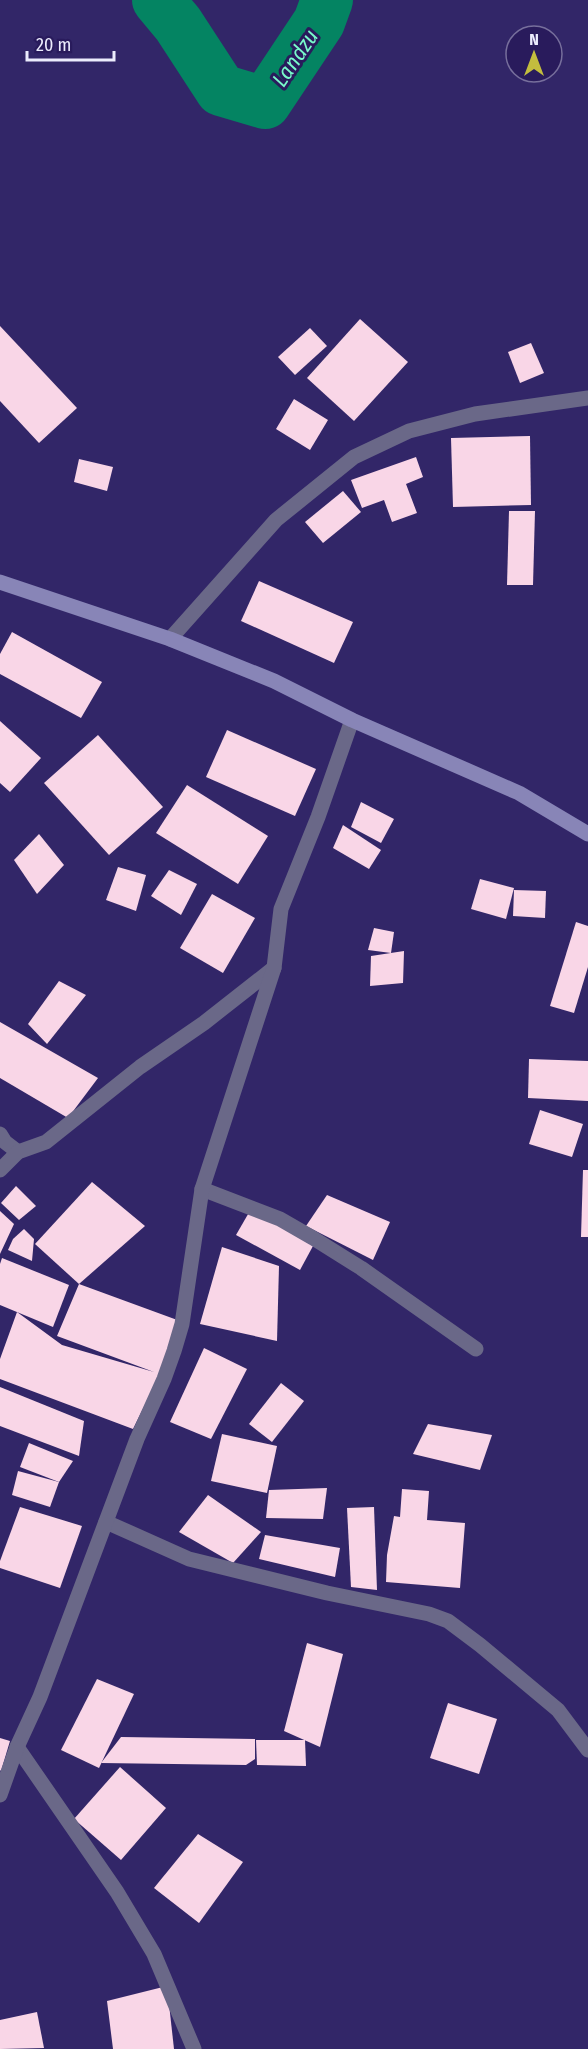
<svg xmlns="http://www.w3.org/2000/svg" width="588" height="2049" font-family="'Fira Sans Condensed',sans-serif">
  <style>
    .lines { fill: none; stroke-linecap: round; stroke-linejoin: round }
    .river { stroke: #048462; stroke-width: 52 }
    .building { fill: #f9d6e7 }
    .street { stroke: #6a6888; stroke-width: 15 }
    .secondary { stroke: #8885b7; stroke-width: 15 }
    .labels { text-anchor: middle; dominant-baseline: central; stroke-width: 6; stroke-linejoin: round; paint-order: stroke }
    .water-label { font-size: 22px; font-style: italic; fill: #78faca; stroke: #291b5c }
  </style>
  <rect width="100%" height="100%" fill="#322668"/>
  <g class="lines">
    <polyline class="river" points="158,0 178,24 221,90 265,103 319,22 327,0"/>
  </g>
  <g class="building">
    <polygon points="360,319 408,362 354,421 307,378"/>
    <polygon points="0,326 77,408 39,443 0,401"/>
    <polygon points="310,328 327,346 295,375 278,357"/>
    <polygon points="531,343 544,373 520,383 508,352"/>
    <polygon points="294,399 328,420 310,450 276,429"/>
    <polygon points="530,436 531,505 453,507 451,438"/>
    <polygon points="416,457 423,477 406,484 417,513 392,522 384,500 362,508 351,480"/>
    <polygon points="79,459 113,467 107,491 74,482"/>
    <polygon points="343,491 361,512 323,543 305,522"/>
    <polygon points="509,511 535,511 533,585 507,585"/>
    <polygon points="259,581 353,622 334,663 241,621"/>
    <polygon points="12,632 102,682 81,718 0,674 0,654"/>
    <polygon points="0,721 41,758 10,792 0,783"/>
    <polygon points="227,730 316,769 295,816 206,777"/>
    <polygon points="98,735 163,807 109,855 44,783"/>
    <polygon points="187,785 268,836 238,884 156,833"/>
    <polygon points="361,802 394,819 381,843 351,827"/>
    <polygon points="343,825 381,850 369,869 333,848"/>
    <polygon points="39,834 64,865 37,894 14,860"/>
    <polygon points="118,867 146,875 136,911 106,900"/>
    <polygon points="169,870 197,884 181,915 151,896"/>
    <polygon points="480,879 514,888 506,919 471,909"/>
    <polygon points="514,890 546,891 545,918 513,916"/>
    <polygon points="212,894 255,918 223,973 180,948"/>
    <polygon points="576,922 588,926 588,967 574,1013 550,1006"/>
    <polygon points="374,928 394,932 391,953 368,950"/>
    <polygon points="404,951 403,983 370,986 371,956"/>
    <polygon points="59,981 86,995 47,1044 28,1024"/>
    <polygon points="0,1022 98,1078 68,1118 0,1078"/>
    <polygon points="529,1059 588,1061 588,1101 528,1098"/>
    <polygon points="540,1110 583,1124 572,1157 529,1144"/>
    <polygon points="583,1170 588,1170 588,1237 581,1237"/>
    <polygon points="92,1182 145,1226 79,1284 35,1244"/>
    <polygon points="16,1186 36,1206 19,1220 1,1203"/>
    <polygon points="327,1195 390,1222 373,1260 306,1226"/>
    <polygon points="251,1209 313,1246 300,1270 236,1235"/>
    <polygon points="0,1211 14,1224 0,1254"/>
    <polygon points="24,1229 34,1239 32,1261 8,1250 13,1239"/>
    <polygon points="222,1247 279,1266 277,1341 200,1324"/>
    <polygon points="2,1258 69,1285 53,1327 0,1305 0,1264"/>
    <polygon points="79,1284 180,1321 160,1374 133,1429 0,1379 0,1359 17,1312 62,1345 154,1372 57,1336"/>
    <polygon points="204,1348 247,1369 211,1439 170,1422"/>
    <polygon points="281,1383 304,1401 272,1442 249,1424"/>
    <polygon points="0,1387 84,1421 79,1456 0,1426"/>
    <polygon points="428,1424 492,1435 480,1470 413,1454"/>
    <polygon points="222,1434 277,1446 267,1493 211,1481"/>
    <polygon points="29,1443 73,1461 59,1482 20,1467"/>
    <polygon points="18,1471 59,1482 50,1507 12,1495"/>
    <polygon points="327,1488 323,1519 266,1518 269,1490"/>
    <polygon points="402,1489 429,1491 427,1520 465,1523 460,1588 386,1582 387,1555 394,1516 400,1517"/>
    <polygon points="208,1495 261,1532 233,1563 179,1532"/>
    <polygon points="20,1507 82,1526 60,1588 0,1568 0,1561"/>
    <polygon points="374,1507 377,1590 351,1587 347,1508"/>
    <polygon points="265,1535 340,1548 335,1577 259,1559"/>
    <polygon points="307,1643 343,1654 320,1747 284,1731"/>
    <polygon points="97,1679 134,1694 99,1768 61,1750"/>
    <polygon points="448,1703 497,1719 479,1774 430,1758"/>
    <polygon points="121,1737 255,1739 255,1759 246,1765 101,1763"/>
    <polygon points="0,1738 10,1741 1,1771 0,1770"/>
    <polygon points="256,1740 305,1740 306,1766 257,1765"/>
    <polygon points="120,1767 166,1808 121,1860 74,1819"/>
    <polygon points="198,1834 243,1862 199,1923 154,1888"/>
    <polygon points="167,1986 174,2049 113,2049 107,2001"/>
    <polygon points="37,2012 44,2048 0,2049 0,2020"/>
  </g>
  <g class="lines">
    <g class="street">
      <polyline points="170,639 276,520 354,457 409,431 475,414 588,398"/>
      <polyline points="0,1134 5,1142 18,1152"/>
      <polyline points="0,1170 18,1152 46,1142 140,1067 204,1023 274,968"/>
      <polyline points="202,1189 280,1219 313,1238 361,1268 476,1349"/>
      <polyline points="106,1522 189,1559 327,1593 429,1614 448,1621 480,1645 558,1710 588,1750"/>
      <polyline points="17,1747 117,1892 154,1954 194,2049"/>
      <polyline points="0,1795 17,1747 40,1697 137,1439 164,1379 174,1351 182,1324 202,1189 274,968 281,909 318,817 352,720"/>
    </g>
    <polyline class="secondary" points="0,582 170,639 274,681 352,720 519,793 588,834"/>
  </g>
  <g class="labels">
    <g class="water-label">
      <text transform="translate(295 58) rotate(-56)">Landzu</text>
    </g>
  </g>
  <g transform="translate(534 54)"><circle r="28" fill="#291b5c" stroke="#776f9c" stroke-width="1.5"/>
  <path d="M0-4.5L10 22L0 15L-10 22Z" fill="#c3bd3e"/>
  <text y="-9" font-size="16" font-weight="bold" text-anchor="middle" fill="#ececfd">N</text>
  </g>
  <path d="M27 51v9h87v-9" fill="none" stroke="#ececfd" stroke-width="3"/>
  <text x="36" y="51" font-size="18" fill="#ececfd" stroke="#291b5c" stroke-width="4.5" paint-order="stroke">20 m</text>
</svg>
